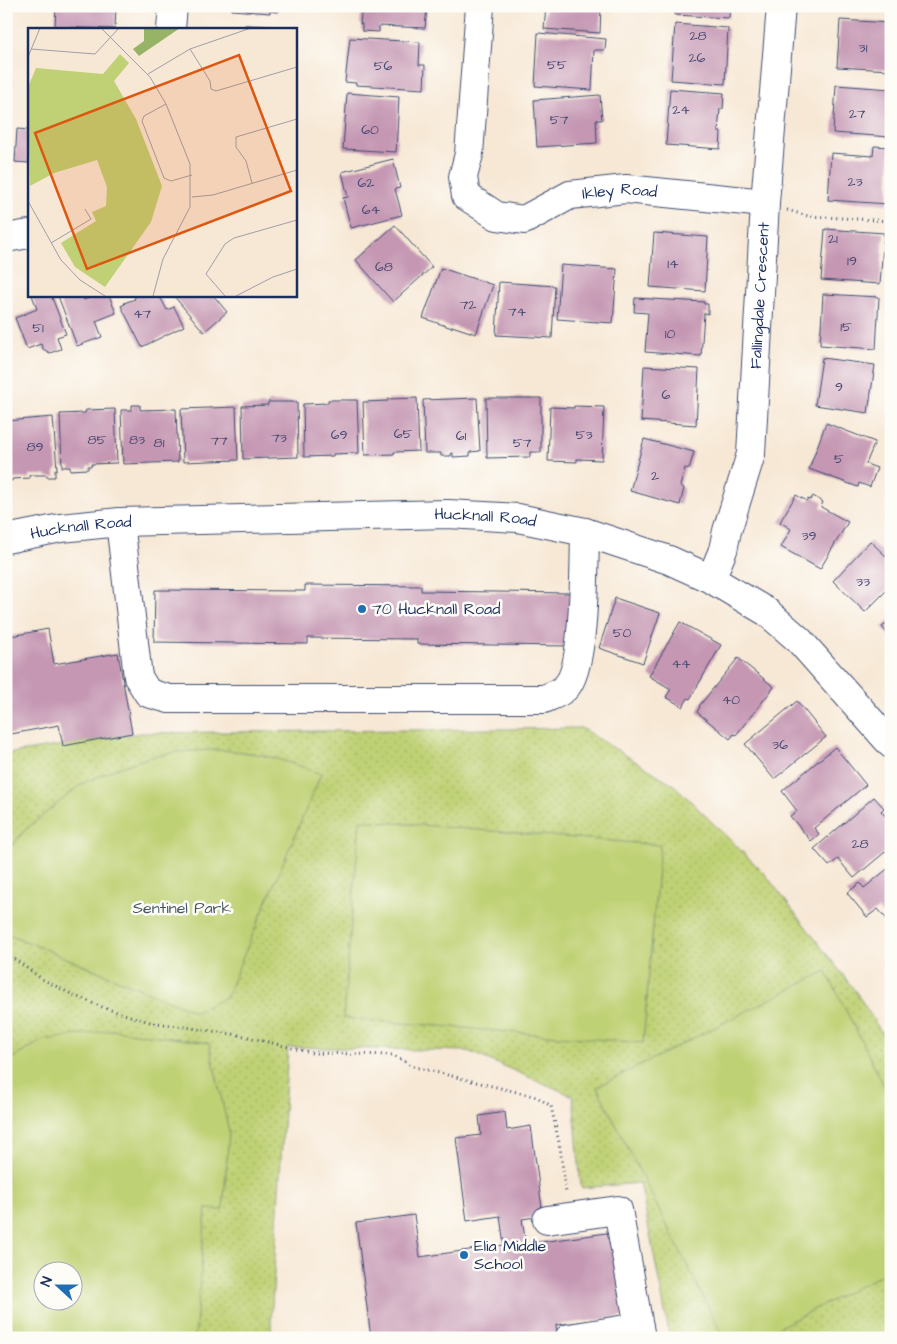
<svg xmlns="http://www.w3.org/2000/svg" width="897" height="1344" font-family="'Architects Daughter',sans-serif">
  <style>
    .grass { fill: url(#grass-dots); stroke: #6d8069; fill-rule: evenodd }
    .garden { fill: #bfd174; stroke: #6d8069; fill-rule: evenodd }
    .building { fill: #c597b3 }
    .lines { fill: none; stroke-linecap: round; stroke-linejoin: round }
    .minor-casing { stroke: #3c4b70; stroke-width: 30 }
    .path { stroke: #3c4b70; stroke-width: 3; stroke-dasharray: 1 4; stroke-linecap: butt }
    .minor { stroke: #fff; stroke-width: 28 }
    .poi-dot { fill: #1f6fb2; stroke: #fdfcf7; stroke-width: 2 }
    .labels { text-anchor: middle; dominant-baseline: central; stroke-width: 5; stroke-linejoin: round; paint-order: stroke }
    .number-label { font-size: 14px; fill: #464973 }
    .street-label { font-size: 16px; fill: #1b2f5e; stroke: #fdfcf7 }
    .poi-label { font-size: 16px; fill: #1b2f5e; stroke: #fdfcf7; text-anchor: start }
    .park-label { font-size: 16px; fill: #445864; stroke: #fdfcf7 }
    .inset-road { fill: none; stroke: #9f9ea5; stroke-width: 1 }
    .view { fill: #de5710; fill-opacity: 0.15; stroke: #de5710; stroke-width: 2.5 }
    .inset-edge { fill: none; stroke: #1b2f5e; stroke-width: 2.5 }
  </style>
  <defs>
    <pattern id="grass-dots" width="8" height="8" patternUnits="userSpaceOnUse" patternTransform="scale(1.25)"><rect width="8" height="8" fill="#bfd174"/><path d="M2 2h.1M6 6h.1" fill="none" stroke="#a4b467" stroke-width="1.8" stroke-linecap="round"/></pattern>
  </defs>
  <rect width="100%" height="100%" fill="#fdfcf7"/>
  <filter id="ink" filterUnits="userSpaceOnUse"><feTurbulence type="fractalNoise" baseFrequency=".02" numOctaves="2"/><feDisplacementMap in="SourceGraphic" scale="10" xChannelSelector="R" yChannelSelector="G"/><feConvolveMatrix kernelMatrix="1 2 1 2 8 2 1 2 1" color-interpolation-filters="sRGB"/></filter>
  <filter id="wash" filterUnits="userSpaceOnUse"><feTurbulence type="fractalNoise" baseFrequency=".0096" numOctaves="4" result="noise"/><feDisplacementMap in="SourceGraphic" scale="20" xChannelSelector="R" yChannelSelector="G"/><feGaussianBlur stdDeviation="1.12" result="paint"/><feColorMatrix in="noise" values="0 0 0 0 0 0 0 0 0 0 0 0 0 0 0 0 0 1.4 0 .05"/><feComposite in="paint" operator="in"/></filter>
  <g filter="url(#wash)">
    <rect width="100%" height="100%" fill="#f7e8d5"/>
    <path class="grass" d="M581 728 673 784 765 874 856 992 891 1047V1338H670L640 1183 581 1188 573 1096 468 1051 288 1047 271 1322 272 1338H6V754L141 733ZM42 1272H72V1302H42Z"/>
    <g class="garden">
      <path d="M210 750C253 750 282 759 321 774L226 997 196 1012 6 933V854L24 831 80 785 115 769 147 758 177 752Z"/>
      <polygon points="360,820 660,845 643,1043 343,1018"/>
      <polygon points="826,971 891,1099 891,1270 758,1338 724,1338 597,1087"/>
      <path d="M113 1030 209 1043 229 1132 223 1210 206 1209 195 1338H6V1062L43 1040ZM42 1272H72V1302H42Z"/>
    </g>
    <g id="blocks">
      <g class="building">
        <polygon points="56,6 116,6 115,29 55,27"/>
        <polygon points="233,6 279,6 278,12 270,11 270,13 232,10"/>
        <polygon points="362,6 427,7 425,28 379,26 379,32 362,31 362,24 360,24"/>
        <polygon points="546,6 601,6 600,33 544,29"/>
        <polygon points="676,6 730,6 729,18 675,15"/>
        <polygon points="840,20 891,23 890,70 837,67"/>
        <polygon points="675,24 728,28 725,84 671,80"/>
        <polygon points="245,25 281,27 281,29 245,29"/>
        <polygon points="538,33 606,39 605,50 594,50 592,90 535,86"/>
        <polygon points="350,38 420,42 419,65 425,65 424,89 356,85 356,83 345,82"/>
        <polygon points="836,85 891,89 891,137 833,133"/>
        <polygon points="670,89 724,93 723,109 720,109 718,132 721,132 720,149 666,145"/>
        <polygon points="347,93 399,97 396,152 343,149"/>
        <polygon points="600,95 602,120 596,120 597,143 537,147 534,100"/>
        <polygon points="17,129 29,130 29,163 15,162"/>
        <polygon points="874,146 890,147 888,204 828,200 831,153 873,156"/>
        <polygon points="393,159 400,188 395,189 402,215 351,228 343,198 348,197 342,172"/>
        <polygon points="395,225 432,267 393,302 356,260"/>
        <polygon points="825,229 884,233 880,284 821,280"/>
        <polygon points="654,233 708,237 705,291 650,287"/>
        <polygon points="561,265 617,269 613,323 557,319"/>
        <polygon points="441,268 493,285 476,334 452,326 452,328 423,318"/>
        <polygon points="499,282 555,286 552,338 496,335"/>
        <polygon points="823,294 879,297 876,349 820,345"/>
        <polygon points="32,295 51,295 66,334 57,337 61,349 50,353 43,349 41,344 27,349 15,318 37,309"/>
        <polygon points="60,295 82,295 84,300 97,295 109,295 116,313 96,321 102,337 77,346 58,296"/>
        <polygon points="139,295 159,295 167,310 174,307 184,326 142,347 121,306 125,304 124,303 135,299 134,298"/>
        <polygon points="173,295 213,295 227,312 204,332"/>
        <polygon points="635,298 704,302 704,304 708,304 708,314 704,313 701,356 645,352 648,313 634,312"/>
        <polygon points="822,358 875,365 868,413 815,405"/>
        <polygon points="644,366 699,369 696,425 641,421"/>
        <polygon points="417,398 419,451 394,452 394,454 365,455 363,402 388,401 388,399"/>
        <polygon points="477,398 480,451 470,452 470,456 453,457 453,453 451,453 451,456 441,456 441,453 425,453 423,400"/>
        <polygon points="486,398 541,398 541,452 530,452 530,457 487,458"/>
        <polygon points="328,400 357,400 359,453 333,454 333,456 304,457 303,404 328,403"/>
        <polygon points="268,402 297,402 298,457 243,459 242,406 268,405"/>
        <polygon points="132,405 140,405 140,410 176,409 178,462 123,464 121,410 132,410"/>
        <polygon points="574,406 604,407 602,460 577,459 577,462 548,461 550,407 574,408"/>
        <polygon points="236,407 238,460 183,462 181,409"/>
        <polygon points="115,409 117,463 91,464 92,466 88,466 88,469 70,470 70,467 62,467 60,414 85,413 86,410"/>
        <polygon points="53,417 57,469 55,470 55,477 47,477 47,475 29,475 30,478 12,479 12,481 6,481 6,421"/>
        <polygon points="826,423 875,442 866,464 877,468 870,487 859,483 858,487 809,469"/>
        <polygon points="644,439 694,452 689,469 685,468 680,486 684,488 680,505 630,491"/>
        <polygon points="796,495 807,501 808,499 810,500 813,496 823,502 821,507 848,522 820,569 781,547 791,529 780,522"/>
        <polygon points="870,541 891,561 891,586 865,612 833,581"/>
        <polygon points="305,585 421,586 421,591 571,593 570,646 417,644 417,639 308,638 308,644 154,642 155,590 305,591"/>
        <polygon points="615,598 660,613 643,663 599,648"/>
        <polygon points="891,620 891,638 882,627"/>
        <polygon points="680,622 721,645 690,699 688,698 683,707 666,697 671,689 649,676"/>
        <polygon points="48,629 54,664 118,653 132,733 63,746 59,725 6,735 6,637"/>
        <polygon points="738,658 774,687 736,735 734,734 730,739 697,712 700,707 699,706"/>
        <polygon points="797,701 826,737 774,779 745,744"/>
        <polygon points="835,747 866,785 814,828 819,834 811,841 790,816 797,811 782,791"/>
        <polygon points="874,797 884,808 881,811 891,823 891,847 854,878 838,859 829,866 814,849"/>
        <polygon points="891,866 891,924 878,909 867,917 847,893 860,883 864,888"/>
        <polygon points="505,1112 507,1130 531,1126 543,1216 522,1219 526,1244 614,1232 628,1316 556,1325 557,1338 371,1338 356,1223 414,1215 420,1257 504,1245 500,1216 467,1221 456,1138 481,1135 479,1116"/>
      </g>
    </g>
  </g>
  <g filter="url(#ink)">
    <use href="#blocks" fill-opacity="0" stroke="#3c4b70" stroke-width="1"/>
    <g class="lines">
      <defs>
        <g id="minor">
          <path id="s1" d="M480 6 469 154 463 177 466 196 497 216 524 220 570 195 626 189 765 203"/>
          <polyline points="171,29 173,6"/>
          <polyline points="6,238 29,234"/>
          <path d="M120 522 138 677 148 693 169 699H544C551 696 560 693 565 688 586 670 584 562 585 532"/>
          <path id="s2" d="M6 539 61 528 120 522 448 514 518 518 585 532 669 560 711 579 767 612 799 640 891 744"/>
          <path id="s3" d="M711 579 723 550 727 531 751 454 765 203 781 6"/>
          <polyline points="547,1220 618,1210 641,1338"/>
          <polyline points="569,1338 639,1327"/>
        </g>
      </defs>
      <use href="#minor" class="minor-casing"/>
      <g class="path">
        <polyline points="787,210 808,216 891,221"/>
        <polyline points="6,953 42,979 73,995 107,1009 150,1022 240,1035 312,1053 392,1055 415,1067 537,1097 551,1106 560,1147 566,1193"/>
      </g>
      <use href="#minor" class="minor"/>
    </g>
  </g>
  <g class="poi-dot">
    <circle cx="362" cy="609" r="5"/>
    <circle cx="464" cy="1255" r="5"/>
  </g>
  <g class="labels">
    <g class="number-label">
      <text x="698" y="36">28</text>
      <text x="863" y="48">31</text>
      <text x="697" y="58">26</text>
      <text x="557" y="65">55</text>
      <text x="383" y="66">56</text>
      <text x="681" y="110">24</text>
      <text x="857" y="114">27</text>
      <text x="559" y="120">57</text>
      <text x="370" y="130">60</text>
      <text x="855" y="182">23</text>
      <text x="366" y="183">62</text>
      <text x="371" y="210">64</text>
      <text x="833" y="239">21</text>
      <text x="852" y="261">19</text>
      <text x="673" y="264">14</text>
      <text x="384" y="267">68</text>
      <text x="468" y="305">72</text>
      <text x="517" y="312">74</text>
      <text x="142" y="314">47</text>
      <text x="846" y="327">15</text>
      <text x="38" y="328">51</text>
      <text x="670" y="334">10</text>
      <text x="839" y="387">9</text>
      <text x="666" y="395">6</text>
      <text x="403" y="434">65</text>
      <text x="339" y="435">69</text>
      <text x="584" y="435">53</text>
      <text x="461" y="436">61</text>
      <text x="279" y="438">73</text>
      <text x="97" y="440">85</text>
      <text x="137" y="440">83</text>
      <text x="219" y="441">77</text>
      <text x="159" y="443">81</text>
      <text x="522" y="443">57</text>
      <text x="35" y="447">89</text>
      <text x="839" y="459">5</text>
      <text x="655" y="476">2</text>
      <text x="809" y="536">39</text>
      <text x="863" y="582">33</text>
      <text x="622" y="633">50</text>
      <text x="681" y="664">44</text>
      <text x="731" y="700">40</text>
      <text x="780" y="745">36</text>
      <text x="860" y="844">28</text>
    </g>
    <g class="street-label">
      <text stroke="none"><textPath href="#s1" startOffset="358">Ikley Road</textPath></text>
      <text stroke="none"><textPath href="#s3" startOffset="290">Fallingdale Crescent</textPath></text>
      <text stroke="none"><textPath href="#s2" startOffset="481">Hucknall Road</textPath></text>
      <text stroke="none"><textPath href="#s2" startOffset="76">Hucknall Road</textPath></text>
    </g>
    <g class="poi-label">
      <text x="372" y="609">70 Hucknall Road</text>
      <text x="474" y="1246">Elia Middle<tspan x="474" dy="18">School</tspan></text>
    </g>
    <g class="park-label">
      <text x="182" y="908">Sentinel Park</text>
    </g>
  </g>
  <g transform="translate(28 28)">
    <rect width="269" height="269" fill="#f7e8d5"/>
    <path d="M92 26 101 35 86 53 108 91 134 158 123 194 77 259 47 239 33 215 68 193 64 184 78 178 79 159 69 132 26 145 2 158 0 59 8 40 75 46Z" fill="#bfd174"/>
    <path d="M116 0H152L111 28 105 21 116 13Z" fill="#97b366"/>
    <path d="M25 53a8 8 0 1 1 16 0a8 8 0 1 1-16 0ZM73 76 86 79 101 89 111 107 112 121 73 119 69 116 70 82ZM20 79H31L55 94 65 120 40 131 39 129 15 133 1 99V86ZM107 129 121 176 90 185 76 138ZM81 181 112 209 79 244 48 217Z" fill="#bfd174"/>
    <path class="inset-road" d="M73 0 122 49 138 76 162 136V179L135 231 125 268M3 21 67 26 91 0M162 21 182 53 183 61 188 63 269 39M0 29 12 0M120 46 162 21 223 0M138 76 116 88 114 93 136 150 143 153 164 147M224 155 218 133 208 119V109L269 91M164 169 185 167 269 142M0 173 33 232 52 252 77 268M23 215 63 191 57 181M197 268 178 246 197 216 206 210 269 192M208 268 245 249 269 241"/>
    <path class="view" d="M211 27 263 163 59 241 7 105Z"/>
    <rect width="269" height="269" class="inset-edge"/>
  </g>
  <rect width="897" height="1344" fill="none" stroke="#fdfcf7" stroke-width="25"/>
  <g transform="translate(58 1286) rotate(291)"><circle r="24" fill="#fdfcf7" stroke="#a3aaba"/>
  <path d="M0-4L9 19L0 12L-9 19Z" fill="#1f6fb2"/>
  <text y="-8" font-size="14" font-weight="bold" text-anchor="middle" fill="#1b2f5e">N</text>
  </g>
</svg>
